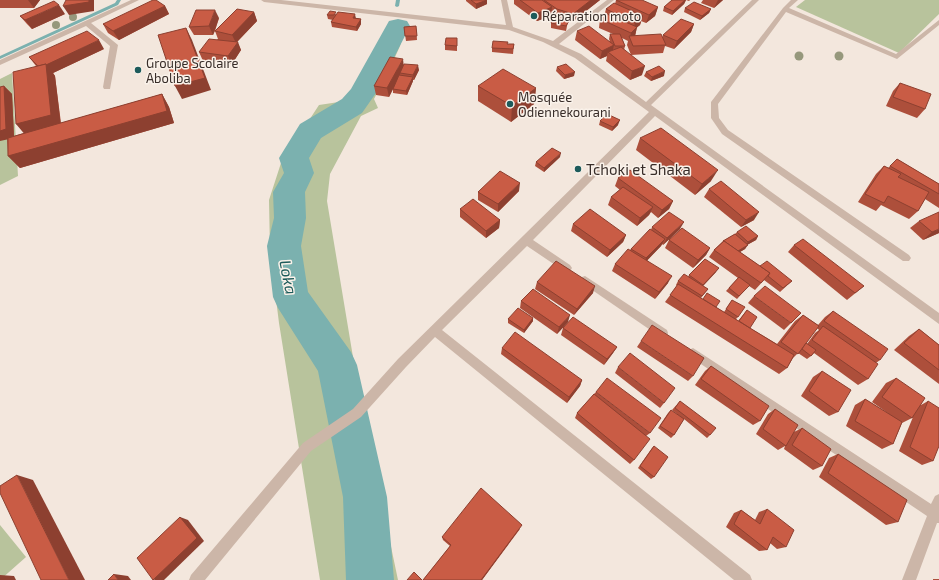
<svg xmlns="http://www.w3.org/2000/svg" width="939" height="580" font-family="'Exo 2',sans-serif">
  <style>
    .green { fill: #b8c39c }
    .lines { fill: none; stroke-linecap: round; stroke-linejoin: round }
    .stream { fill: #7bb1af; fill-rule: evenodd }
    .river { fill: #7bb1af; fill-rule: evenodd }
    .minor { fill: #ccb6a8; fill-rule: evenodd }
    .tree { fill: #96987c }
    .wall { fill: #ad4f3b; fill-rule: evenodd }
    .shaded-wall { fill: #8d4030 }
    .building { fill: #c95c45; stroke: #8d4030 }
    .poi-dot { fill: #1d5b5b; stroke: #faf2ea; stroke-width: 1.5 }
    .labels { text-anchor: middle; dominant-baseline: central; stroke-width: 3; stroke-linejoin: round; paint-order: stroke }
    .far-poi-label { font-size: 13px; fill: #382d29; stroke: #faf2ea; text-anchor: start }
    .poi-label { font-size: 15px; fill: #382d29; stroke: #faf2ea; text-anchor: start }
    .water-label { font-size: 16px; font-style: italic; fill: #1d5b5b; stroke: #faf2ea }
  </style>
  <rect width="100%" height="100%" fill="#f3e7dd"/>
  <g class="green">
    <polygon points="805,0 939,0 939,14 899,53 796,7"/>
    <polygon points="391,23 406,25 400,46 391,66 374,99 378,108 361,116 330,174 327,201 360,399 398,580 320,580 279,323 270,251 269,200 281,163 319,105 352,100"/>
    <polygon points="12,73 18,176 0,185 0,79"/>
    <polygon points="0,525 26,557 0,580"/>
  </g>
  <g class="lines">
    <g class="stream">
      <polygon points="117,0 121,0 118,5 0,59 0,56 115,3"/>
      <polygon points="396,0 400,0 399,6 397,7 395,6"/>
    </g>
    <polygon class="river" points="398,19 407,21 410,26 376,93 362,113 321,138 309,158 314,173 305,192 306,218 301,246 308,292 351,352 357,365 387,497 394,580 346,580 343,497 318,371 278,308 273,297 267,246 274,218 273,192 284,173 279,158 300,124 342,99 351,89 389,21"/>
    <g class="minor">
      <polygon points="131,0 139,0 91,23 118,45 110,89 104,89 103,87 110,46 86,26 0,65 0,60"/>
      <polygon points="261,0 281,0 506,25 501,0 507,0 513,27 553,41 607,0 614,0 559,44 581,54 646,102 752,0 759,0 651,105 939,313 939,324 655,116 533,240 570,265 572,268 570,271 564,271 527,246 442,330 750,575 752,580 734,580 435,337 406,367 361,417 311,451 205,580 189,580 191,575 303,443 353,409 398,359 649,112 575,58 543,42 509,30 264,2"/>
      <polygon points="791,0 798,0 789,8 896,54 939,20 939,25 897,59 786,12 718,104 719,118 728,130 909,255 911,258 909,261 903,261 722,134 711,118 711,102 783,8"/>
      <polygon points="585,276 667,330 668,333 667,336 663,338 659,336 582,283 580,280 582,277"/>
      <polygon points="693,348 931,504 935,496 939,494 939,523 937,523 916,580 902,580 927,516 689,356 688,353 689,350"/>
    </g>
  </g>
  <g class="tree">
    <circle cx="73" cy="17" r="4"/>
    <circle cx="56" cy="25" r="4"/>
    <circle cx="799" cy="56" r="4.5"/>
    <circle cx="839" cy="56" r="4.5"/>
  </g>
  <g class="wall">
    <polygon points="0,0 40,0 34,8 0,8"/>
    <polygon points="466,0 487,0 487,4 476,9 466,1"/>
    <polygon points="514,0 600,0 572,22 568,21 566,31 551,28 551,23 563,20 556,18 551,14 551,16 537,21 514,4"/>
    <polygon points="616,0 658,7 655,16 646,23 641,21 640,25 637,27 635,36 662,38 663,35 694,24 691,32 674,49 665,46 663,53 631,55 627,45 628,41 622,38 625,46 624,50 642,75 630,80 606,61 607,56 600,59 575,40 577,31 610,42 609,39 610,34 613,34 599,28 600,19 604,16 606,9 615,4"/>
    <polygon points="672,0 690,0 689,1 686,0 684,4 672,15 663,11 664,7"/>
    <polygon points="703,0 723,0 714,8 701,3"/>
    <polygon points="165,6 169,14 119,40 108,33 103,24"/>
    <polygon points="685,8 711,9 709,13 700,20 684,12"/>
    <polygon points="254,12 257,21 237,42 241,50 232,64 203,61 199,52 218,39 215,31 213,35 194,35 189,27 219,18 215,31"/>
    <polygon points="65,14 32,29 27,24 20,16"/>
    <polygon points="337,14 361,19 361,24 357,31 332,27 331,22 333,20 328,19 327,15"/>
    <polygon points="416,26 417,40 406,41 404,27"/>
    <polygon points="457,42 457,51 445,50 445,45"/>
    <polygon points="507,44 514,44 513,54 492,52 492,48"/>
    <polygon points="104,49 53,73 55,76 61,123 162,94 169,107 174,123 20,168 8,156 4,86 12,94 14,136 24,133 36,66 29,57"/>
    <polygon points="403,65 419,70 414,80 413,80 413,81 407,95 393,93 393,89 389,97 376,95 374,86"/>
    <polygon points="557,67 574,76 564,79 556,71"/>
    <polygon points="646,72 664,76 651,81 644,76"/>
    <polygon points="900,83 925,109 917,118 886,106 893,91"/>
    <polygon points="478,86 536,88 534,104 511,122 478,101"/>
    <polygon points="600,121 618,125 612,131 599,125"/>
    <polygon points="640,138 711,181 695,195 636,150"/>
    <polygon points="560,157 544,172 535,166 536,162"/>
    <polygon points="897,159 939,184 939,208 925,199 918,211 909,219 881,205 876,211 858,202 876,174 884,166 888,168"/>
    <polygon points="618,178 673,201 669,209 658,218 651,212 649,215 637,226 608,205 611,197 620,190 615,186"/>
    <polygon points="709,189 754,220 741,227 704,197"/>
    <polygon points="519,191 498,212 478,200 478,192"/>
    <polygon points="460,209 500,220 499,228 486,238 460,217"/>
    <polygon points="919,221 939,233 923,240 910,228"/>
    <polygon points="573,224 626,235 623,242 607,257 571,231"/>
    <polygon points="652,227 680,229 663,245 662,244 661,246 647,260 668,283 655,299 612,271 615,264 651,230"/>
    <polygon points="737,232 758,236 756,240 747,245 745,249 740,252 760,266 792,281 780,292 764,280 755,290 749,286 737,299 726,291 738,278 709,257 714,250 723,241 735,234"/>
    <polygon points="669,240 710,248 706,255 693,268 665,248"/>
    <polygon points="794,245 864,286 847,300 788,252"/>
    <path d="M716 272 703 286 708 289 701 298 724 312 732 300 738 317 736 319 738 321 747 310 750 328 777 344 795 321 803 315 818 325 825 317 833 311 880 360 876 363 868 379 858 385 814 353 811 356 807 359 798 353 793 358 787 368 779 374 665 302 677 286 676 285 678 281 688 277 689 275ZM817 328 819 330 815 333 807 344 804 345Z"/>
    <polygon points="537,282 593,293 574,315 535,289"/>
    <polygon points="754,296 791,323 784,330 748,303"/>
    <polygon points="521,301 568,322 557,334 520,308"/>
    <polygon points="533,318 533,321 524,333 508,323 508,319"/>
    <polygon points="563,328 617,347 613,353 604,365 561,335"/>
    <polygon points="919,329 939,345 939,384 894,350 909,336"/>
    <polygon points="641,341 693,376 688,381 637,347"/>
    <polygon points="502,348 582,380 580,386 567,403 501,354"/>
    <polygon points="711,366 760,421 753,425 695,385 705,371"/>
    <polygon points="618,367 664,403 660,408 615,373"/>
    <polygon points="822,371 838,412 829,416 801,396 813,377"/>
    <polygon points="896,378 921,405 928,401 933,461 922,465 899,451 913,417 912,418 902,423 893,444 882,449 846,426 855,405 865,399 889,414 872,402 886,383"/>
    <polygon points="596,392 650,433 646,436 634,460 630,464 575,418 577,413 594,394"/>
    <polygon points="680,401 710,435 707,438 684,419 674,435 671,438 658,428 668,413 671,410 683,419 672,410"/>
    <polygon points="775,409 794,432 802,428 822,466 813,470 784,449 785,446 778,450 756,434 768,414"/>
    <polygon points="654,446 654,477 651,479 638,468 652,448"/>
    <polygon points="838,454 898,522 886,525 819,477 829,458"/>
    <polygon points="767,509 786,547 777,549 770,543 767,550 759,551 726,527 734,513 741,510 755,520 759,512"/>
    <polygon points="520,529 482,580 423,580 450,546 443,540 442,537"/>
    <rect x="933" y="579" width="6" height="1"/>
  </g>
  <g class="shaded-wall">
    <polygon points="28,0 40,0 34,8"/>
    <polygon points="89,0 94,0 94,11 69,15 63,6"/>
    <polygon points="487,0 487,4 476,9 476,4"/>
    <polygon points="591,0 600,0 572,22 573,14"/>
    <polygon points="685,0 686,0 684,4 672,15 673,11"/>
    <polygon points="718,0 723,0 714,8"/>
    <polygon points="59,5 65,14 32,29 25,20"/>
    <polygon points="165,6 169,14 119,40 113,31"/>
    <polygon points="552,7 551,16 537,21 538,13"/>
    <polygon points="658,7 655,16 646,23 649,15"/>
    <polygon points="711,9 709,13 700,20 702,16"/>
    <polygon points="215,10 219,18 213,35 209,26"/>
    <polygon points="254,12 257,21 236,43 232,35"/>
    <polygon points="355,14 356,19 353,18"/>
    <polygon points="643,16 640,25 633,31 635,23"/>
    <polygon points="361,19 361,24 357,31 356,27"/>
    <polygon points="694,24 691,32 674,49 677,41"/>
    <polygon points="637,27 635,36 630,37 631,33"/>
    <polygon points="186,28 192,40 211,90 182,99 175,86"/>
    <polygon points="99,40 104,49 53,73 55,76 61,127 27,137 16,124 40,67"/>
    <polygon points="238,42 241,50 232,64 228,56"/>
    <polygon points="614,45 612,54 608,52 607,56 600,59 602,51"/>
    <polygon points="403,59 404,68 400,73 400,75 389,97 387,88"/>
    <polygon points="418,65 419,70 414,80 413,75"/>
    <polygon points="645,66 642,75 630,80 632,71"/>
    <polygon points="665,71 664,76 651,81 652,77"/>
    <polygon points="575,72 574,76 564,79 565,75"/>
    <polygon points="413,77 413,81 407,95 406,91"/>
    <polygon points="4,86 12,94 14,138 0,141 0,131"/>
    <polygon points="536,88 534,104 511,122 512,106"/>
    <polygon points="162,94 169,107 174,123 20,168 8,156"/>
    <polygon points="620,120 618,125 612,131 613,127"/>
    <polygon points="561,153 560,157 544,172 544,168"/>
    <polygon points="718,170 711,181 695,195 702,184"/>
    <polygon points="520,183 519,191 498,212 498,204"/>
    <polygon points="673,201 669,209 658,218 662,210"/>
    <polygon points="653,207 649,215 637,226 640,218"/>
    <polygon points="759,212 754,220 741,227 746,220"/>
    <polygon points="500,220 499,228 486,238 486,231"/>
    <polygon points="684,222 680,229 663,245 667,238"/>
    <polygon points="939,229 939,233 923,240 932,232"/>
    <polygon points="626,235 623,242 607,257 610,250"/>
    <polygon points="758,236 756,240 745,246 748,242"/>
    <polygon points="665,239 661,246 642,266 646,258"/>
    <polygon points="748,245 745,249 733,256 736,252"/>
    <polygon points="710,248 706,255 693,268 698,260"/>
    <polygon points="719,268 716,272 701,288 703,285"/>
    <polygon points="672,276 668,283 655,299 659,292"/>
    <polygon points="595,286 593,293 574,315 577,309"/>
    <polygon points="570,315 568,322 557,334 559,327"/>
    <polygon points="533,318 533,321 524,333 524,330"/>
    <polygon points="617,347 613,353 604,365 607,359"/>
    <polygon points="582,380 580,386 567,403 569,397"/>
    <polygon points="17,475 33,480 85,580 69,580"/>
    <polygon points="180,517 188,520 204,541 164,580 154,580"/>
    <polygon points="522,525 482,580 481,580"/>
    <polygon points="114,574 128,576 131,580 118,580"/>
    <polygon points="0,575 14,576 16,580 0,580"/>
  </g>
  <g class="building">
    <polygon points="66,0 89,0 89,2 63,6"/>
    <polygon points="153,0 156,0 165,6 113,31 103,24"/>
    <polygon points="471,0 487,0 476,4"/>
    <polygon points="520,0 542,0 552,7 538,13"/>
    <polygon points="544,0 591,0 573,14 557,9"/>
    <polygon points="616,0 642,0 658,7 649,15"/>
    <polygon points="672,0 685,0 673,11 664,7"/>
    <polygon points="54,1 59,5 25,20 20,16"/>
    <polygon points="694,2 711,9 702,16 685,8"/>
    <polygon points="614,3 643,16 635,23 606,9"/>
    <polygon points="237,9 254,12 232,35 215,31"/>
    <polygon points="196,10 215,10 209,26 189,27"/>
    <polygon points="330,11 336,12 334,15 327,15"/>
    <polygon points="338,12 355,14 353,18 361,19 356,27 331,22"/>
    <polygon points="607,14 637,27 631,33 600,19"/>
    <polygon points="554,18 569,21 566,26 551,23"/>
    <polygon points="681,19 694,24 677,41 663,35"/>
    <polygon points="416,26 417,36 405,36 404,27"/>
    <polygon points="589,26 614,45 602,51 577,31"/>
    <polygon points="186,28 205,78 175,86 158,35"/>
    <polygon points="87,31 99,40 46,65 46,64 38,66 29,57"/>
    <polygon points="610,34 620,34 625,46 615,46"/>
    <polygon points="661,34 666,45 633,46 629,36"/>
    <polygon points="446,38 457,38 457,46 445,45"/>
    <polygon points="209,39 238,42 228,56 199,52"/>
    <polygon points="493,41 508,42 507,44 514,44 513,49 492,48"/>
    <polygon points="621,47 645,66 632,71 608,52"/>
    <polygon points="390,57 403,59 387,88 374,86"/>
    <polygon points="46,64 51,115 16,124 13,72"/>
    <polygon points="404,64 418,65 413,75 400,73"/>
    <polygon points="566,64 575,72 565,75 557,67"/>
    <polygon points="659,66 665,71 652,77 646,72"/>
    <polygon points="503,69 536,88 512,106 478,86"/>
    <polygon points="399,75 413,77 406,91 393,89"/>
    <polygon points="900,83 931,94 925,109 893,97"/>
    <polygon points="4,86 6,129 0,131 0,87"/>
    <polygon points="162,94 167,111 8,156 8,138"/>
    <polygon points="607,114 620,120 613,127 600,121"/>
    <polygon points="661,128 718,170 702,184 640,138"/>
    <polygon points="552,148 561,153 544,168 536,162"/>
    <polygon points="897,159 939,184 939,194 890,166"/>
    <polygon points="884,166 901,174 898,177 929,192 918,211 888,196 884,203 865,194"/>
    <polygon points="630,170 673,201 662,210 618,178"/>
    <polygon points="500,171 520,183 498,204 478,192"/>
    <polygon points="721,181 759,212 746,220 709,189"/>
    <polygon points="623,187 653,207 640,218 611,197"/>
    <polygon points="473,199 500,220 486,231 460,209"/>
    <polygon points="590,209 626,235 610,250 573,224"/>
    <polygon points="669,212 684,222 667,238 652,227"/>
    <polygon points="939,212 939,229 932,232 919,221"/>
    <polygon points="746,226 758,236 748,242 737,232"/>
    <polygon points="682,228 710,248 698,260 669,240"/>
    <polygon points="650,229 665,239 646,258 631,249"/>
    <polygon points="735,234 748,245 738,251 724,241 723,241"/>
    <polygon points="803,239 864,286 855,293 794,245"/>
    <polygon points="724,241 770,273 761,283 714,250"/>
    <polygon points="628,249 672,276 659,292 615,264"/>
    <polygon points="705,259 719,268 703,285 689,275"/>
    <polygon points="556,261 595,286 577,309 537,282"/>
    <polygon points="767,261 792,281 783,288 768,276 770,273 760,266"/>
    <polygon points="684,274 708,289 702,296 678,281"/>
    <polygon points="739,277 750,285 739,296 729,288"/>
    <polygon points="678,284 794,355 787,368 670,295"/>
    <polygon points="765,286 801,313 791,323 754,296"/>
    <polygon points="533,289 570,315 559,327 521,301"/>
    <polygon points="707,293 720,301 716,307 703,299"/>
    <polygon points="732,300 745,307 738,317 726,309"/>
    <polygon points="518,308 533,318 524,330 508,319"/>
    <polygon points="747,310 757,317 750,328 739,321"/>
    <polygon points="833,311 888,349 880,360 824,321"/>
    <polygon points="803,315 819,326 798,354 781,342"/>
    <polygon points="573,317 617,347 607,359 563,328"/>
    <polygon points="652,325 704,358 693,376 641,341"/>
    <polygon points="823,326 878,364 868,379 812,340"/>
    <polygon points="919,329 939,345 939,370 904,343"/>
    <polygon points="515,332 582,380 569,397 502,348"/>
    <polygon points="806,343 816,350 811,356 802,349"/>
    <polygon points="630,353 675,388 664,403 618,367"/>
    <polygon points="711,366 769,406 760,421 701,379"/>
    <polygon points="822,371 851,390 838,412 809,391"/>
    <polygon points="607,378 661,418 650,433 596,392"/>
    <polygon points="896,378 925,398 912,418 882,397"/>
    <polygon points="594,394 650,439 634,460 577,413"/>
    <polygon points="865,399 902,422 893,444 855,421"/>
    <polygon points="680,401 716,428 710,435 675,408"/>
    <polygon points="928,401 939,408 939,446 933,461 910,447"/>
    <polygon points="775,409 798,425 786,446 763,429"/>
    <polygon points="671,410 684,419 674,435 660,426"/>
    <polygon points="802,428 831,449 822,466 792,445"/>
    <polygon points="654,446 668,457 654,477 640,466"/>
    <polygon points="838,454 907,500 898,522 828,473"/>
    <polygon points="17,475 69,580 41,580 0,493 0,486"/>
    <polygon points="481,488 522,525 481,580 423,580 451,545 442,537"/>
    <polygon points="767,509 794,530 786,547 773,537 767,550 734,524 741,510 760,524"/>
    <polygon points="180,517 197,538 153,580 137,558"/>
    <polygon points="414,572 422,580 407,580"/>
    <polygon points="114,574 118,580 108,580"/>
  </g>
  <g class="poi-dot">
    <circle cx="534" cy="16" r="4"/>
    <circle cx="138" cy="70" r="4"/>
    <circle cx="510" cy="104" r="4"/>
    <circle cx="578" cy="169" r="4"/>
  </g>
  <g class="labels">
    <g class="far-poi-label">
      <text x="542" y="16">Réparation moto</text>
      <text x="146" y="63">Groupe Scolaire<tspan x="146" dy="15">Aboliba</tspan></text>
      <text x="518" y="97">Mosquée<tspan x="518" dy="15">Odiennekourani</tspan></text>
    </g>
    <g class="poi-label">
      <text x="586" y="169">Tchoki et Shaka</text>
    </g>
    <g class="water-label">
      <text transform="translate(289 277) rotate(79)">Loka</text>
    </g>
  </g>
</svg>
